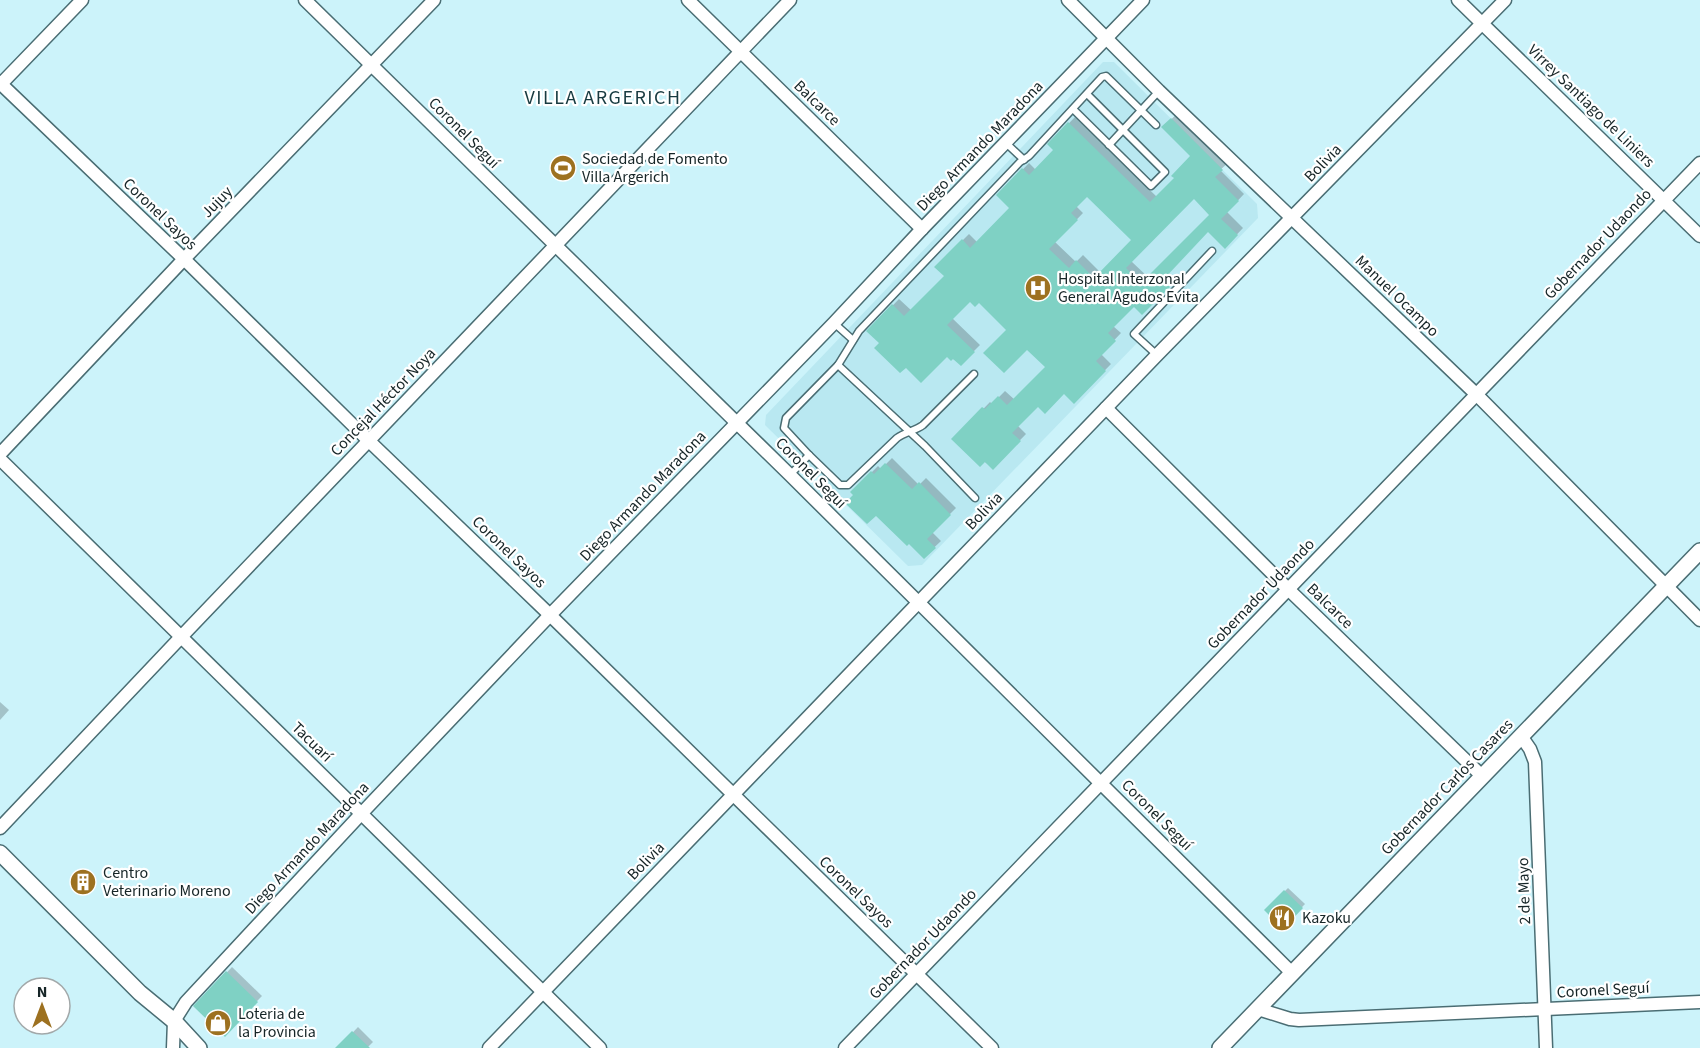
<svg xmlns="http://www.w3.org/2000/svg" width="1700" height="1048" font-family="'Source Sans 3',sans-serif">
  <style>
    .built { fill: #b9e8f1 }
    .shadow { fill: #0003; fill-rule: evenodd }
    .building { fill: #7fd1c4; fill-rule: evenodd }
    .lines { fill: none; stroke-linecap: round; stroke-linejoin: round }
    .service-casing { stroke: #4a6d73; stroke-width: 9 }
    .minor-casing { stroke: #4a6d73; stroke-width: 15 }
    .tertiary-casing { stroke: #4a6d73; stroke-width: 18 }
    .service { stroke: #fff; stroke-width: 6 }
    .minor { stroke: #fff; stroke-width: 12 }
    .tertiary { stroke: #fff; stroke-width: 15 }
    .labels { text-anchor: middle; dominant-baseline: central; stroke-width: 4.5; stroke-linejoin: round; paint-order: stroke }
    .street-label { font-size: 16px; fill: #162527; stroke: #fff }
    .poi-label { font-size: 16px; fill: #162527; stroke: #fff; text-anchor: start }
    .quarter-label { font-size: 20px; letter-spacing: 1.5px; fill: #173a40; stroke: #fff }
  </style>
  <rect width="100%" height="100%" fill="#ccf3fa"/>
  <polygon class="built" points="1103,62 1114,62 1257,204 1258,218 922,565 908,566 765,425 766,415"/>
  <g class="shadow">
    <path d="M1178 113 1228 163 1220 170 1244 194 1227 212 1243 228 1225 247 1208 230 1168 272 1175 279 1148 307 1134 305 1113 326 1121 333 1101 354 1111 364 1074 402 1064 392 1038 405 1018 426 1026 434 993 468 954 439 990 402 992 404 1005 391 1015 400 1047 367 979 301 970 300 952 318 980 345 961 364 947 355 881 343 868 331 899 299 912 311 946 276 936 267 969 234 977 242 1011 207 998 195 1029 163 1036 170 1056 150 1049 144 1075 117 1157 197 1176 178 1192 156 1163 127ZM1087 195 1133 240 1101 273 1083 255 1076 262 1055 242 1083 213 1076 206ZM1194 197 1212 215 1149 278 1131 261Z"/>
    <polygon points="892,458 919,485 926,478 956,508 932,532 941,541 924,557 852,492 878,466 881,469"/>
    <polygon points="0,702 9,710 0,720"/>
    <polygon points="1288,888 1305,904 1283,927 1266,910"/>
    <polygon points="232,967 262,996 225,1034 195,1006"/>
    <polygon points="358,1027 373,1042 367,1048 338,1048"/>
  </g>
  <g class="building">
    <path d="M1171 118 1223 170 1215 177 1239 201 1221 219 1238 235 1225 249 1208 232 1163 280 1170 287 1142 315 1134 307 1108 333 1116 341 1096 361 1106 371 1074 404 1064 394 1045 414 1038 407 1012 433 1021 441 993 470 985 462 980 467 951 439 982 407 985 409 998 396 1007 405 1045 367 1027 350 1004 373 983 353 1006 330 979 303 975 307 970 302 947 325 975 352 961 366 953 359 951 361 947 357 921 383 906 368 900 373 874 348 879 343 866 331 892 304 904 316 944 276 934 267 962 239 970 248 1009 208 996 195 1022 168 1029 175 1053 150 1047 144 1068 122 1150 202 1174 178 1171 176 1190 156 1161 127ZM1087 197 1131 240 1094 278 1076 260 1069 268 1049 249 1078 220 1071 213ZM1194 199 1209 215 1141 283 1126 268Z"/>
    <polygon points="885,463 912,489 919,482 951,515 927,539 936,548 924,559 909,544 907,546 876,516 867,524 845,503 853,495 850,492 871,471 874,474"/>
    <polygon points="1284,890 1303,908 1283,929 1264,910"/>
    <polygon points="226,971 258,1002 225,1037 193,1006"/>
    <polygon points="352,1031 370,1048 335,1048"/>
  </g>
  <g class="lines">
    <defs>
      <g id="service">
        <polyline points="1073,109 1151,186 1165,172 1087,94"/>
        <polyline points="1006,143 1024,160"/>
        <polyline points="1109,145 1159,91"/>
        <polyline points="834,323 853,340"/>
        <polyline points="1157,355 1134,334 1212,251"/>
        <polyline points="838,365 925,446 975,498"/>
        <path d="M974 374 923 425C915 431 905 432 897 438L848 485H840L809 455 784 428 786 418 838 365 859 331 1020 162 1029 156 1102 77 1106 76 1156 125"/>
        <polyline points="790,475 809,455"/>
      </g>
      <g id="minor">
        <polyline points="305,0 790,475 1292,973"/>
        <polyline points="688,0 922,229"/>
        <polyline points="1068,0 1159,91 1477,395 1700,620"/>
        <polyline points="1458,0 1700,236"/>
        <polyline points="0,83 184,259 368,440 550,615 992,1048"/>
        <polyline points="0,85 82,0"/>
        <polyline points="1106,408 1288,589 1482,776"/>
        <polyline points="0,454 184,259 434,0"/>
        <polyline points="0,459 600,1048"/>
        <polyline points="1521,736 1530,749 1535,762 1546,1048"/>
        <polyline points="0,828 181,637 790,0"/>
        <polyline points="1258,1009 1290,1019 1299,1020 1700,1002"/>
        <polyline points="173,1048 174,1021 186,1002 361,814 550,615 834,323 922,229 1143,0"/>
        <polyline points="489,1048 1157,355 1505,0"/>
        <polyline points="845,1048 1700,163"/>
      </g>
      <g id="tertiary">
        <polyline points="0,853 140,993 174,1021 199,1048"/>
        <polyline points="1220,1048 1700,551"/>
      </g>
    </defs>
    <use href="#service" class="service-casing"/>
    <use href="#minor" class="minor-casing"/>
    <use href="#tertiary" class="tertiary-casing"/>
    <use href="#service" class="service"/>
    <use href="#minor" class="minor"/>
    <use href="#tertiary" class="tertiary"/>
  </g>
  <defs>
    <symbol id="stadium-disc" viewBox="-11 -11 22 22"><circle r="9.5" fill="#9d7120" stroke="#fff"/><path d="M0-5a6.5 5 0 1 0 0 10a6.5 5 0 1 0 0-10ZM-3.5-1.8h7v3.6h-7Z" fill="#fff"/></symbol>
    <symbol id="hospital-disc" viewBox="-11 -11 22 22"><circle r="9.5" fill="#9d7120" stroke="#fff"/><path d="M-5-5h3v3.5h4V-5h3V5h-3V1.5h-4V5h-3Z" fill="#fff"/></symbol>
    <symbol id="building-disc" viewBox="-11 -11 22 22"><circle r="9.5" fill="#9d7120" stroke="#fff"/><path d="M-4-6H4V6H1V3H-1V6H-4ZM-2.5-4.3h1.7v1.8h-1.7ZM.8-4.3h1.7v1.8H.8ZM-2.5-1h1.7V.8h-1.7ZM.8-1h1.7V.8H.8Z" fill="#fff"/></symbol>
    <symbol id="restaurant-disc" viewBox="-11 -11 22 22"><circle r="9.5" fill="#9d7120" stroke="#fff"/><path d="M-5-6h1v4h1v-4h1v4h1v-4h1v5L-1.5 .5V6h-2V.5L-5-1ZM5-6V6H3V1.5H1.5Q1.5-4 5-6Z" fill="#fff"/></symbol>
    <symbol id="shop-disc" viewBox="-11 -11 22 22"><circle r="9.5" fill="#9d7120" stroke="#fff"/><path d="M-5-2.5h2.3a2.7 3.5 0 0 1 5.4 0H5L5.5 6h-11ZM-1.5-2.5h3a1.5 2.3 0 0 0-3 0Z" fill="#fff"/></symbol>
  </defs>
  <g fill-rule="evenodd">
    <use href="#stadium-disc" x="548" y="153" width="30" height="30"/>
    <use href="#hospital-disc" x="1023" y="273" width="30" height="30"/>
    <use href="#building-disc" x="68" y="867" width="30" height="30"/>
    <use href="#restaurant-disc" x="1267" y="903" width="30" height="30"/>
    <use href="#shop-disc" x="203" y="1008" width="30" height="30"/>
  </g>
  <g class="labels">
    <g class="street-label">
      <text transform="translate(817 103) rotate(44)">Balcarce</text>
      <text transform="translate(1591 106) rotate(44)">Virrey Santiago de Liniers</text>
      <text transform="translate(464 133) rotate(45)">Coronel Seguí</text>
      <text transform="translate(980 146) rotate(-46)">Diego Armando Maradona</text>
      <text transform="translate(1323 163) rotate(-46)">Bolivia</text>
      <text transform="translate(217 202) rotate(-46)">Jujuy</text>
      <text transform="translate(160 214) rotate(44)">Coronel Sayos</text>
      <text transform="translate(1598 244) rotate(-46)">Gobernador Udaondo</text>
      <text transform="translate(1397 296) rotate(44)">Manuel Ocampo</text>
      <text transform="translate(383 402) rotate(-46)">Concejal Héctor Noya</text>
      <text transform="translate(811 473) rotate(45)">Coronel Seguí</text>
      <text transform="translate(643 496) rotate(-46)">Diego Armando Maradona</text>
      <text transform="translate(984 511) rotate(-46)">Bolivia</text>
      <text transform="translate(509 552) rotate(44)">Coronel Sayos</text>
      <text transform="translate(1261 594) rotate(-46)">Gobernador Udaondo</text>
      <text transform="translate(1330 606) rotate(44)">Balcarce</text>
      <text transform="translate(312 742) rotate(44)">Tacuarí</text>
      <text transform="translate(1447 787) rotate(-46)">Gobernador Carlos Casares</text>
      <text transform="translate(1157 815) rotate(45)">Coronel Seguí</text>
      <text transform="translate(307 848) rotate(-47)">Diego Armando Maradona</text>
      <text transform="translate(646 861) rotate(-46)">Bolivia</text>
      <text transform="translate(1524 891) rotate(-92)">2 de Mayo</text>
      <text transform="translate(856 892) rotate(44)">Coronel Sayos</text>
      <text transform="translate(923 944) rotate(-46)">Gobernador Udaondo</text>
      <text transform="translate(1603 990) rotate(-3)">Coronel Seguí</text>
    </g>
    <g class="poi-label">
      <text x="582" y="159">Sociedad de Fomento<tspan x="582" dy="18">Villa Argerich</tspan></text>
      <text x="1058" y="279">Hospital Interzonal<tspan x="1058" dy="18">General Agudos Evita</tspan></text>
      <text x="103" y="873">Centro<tspan x="103" dy="18">Veterinario Moreno</tspan></text>
      <text x="1302" y="918">Kazoku</text>
      <text x="238" y="1014">Loteria de<tspan x="238" dy="18">la Provincia</tspan></text>
    </g>
    <g class="quarter-label">
      <text x="603" y="98">VILLA ARGERICH</text>
    </g>
  </g>
  <g transform="translate(42 1006)"><circle r="28" fill="#ffffff" stroke="#a2a8a9" stroke-width="1.5"/>
  <path d="M0-4.5L10 22L0 15L-10 22Z" fill="#9d7120"/>
  <text y="-9" font-size="16" font-weight="bold" text-anchor="middle" fill="#162527">N</text>
  </g>
</svg>
